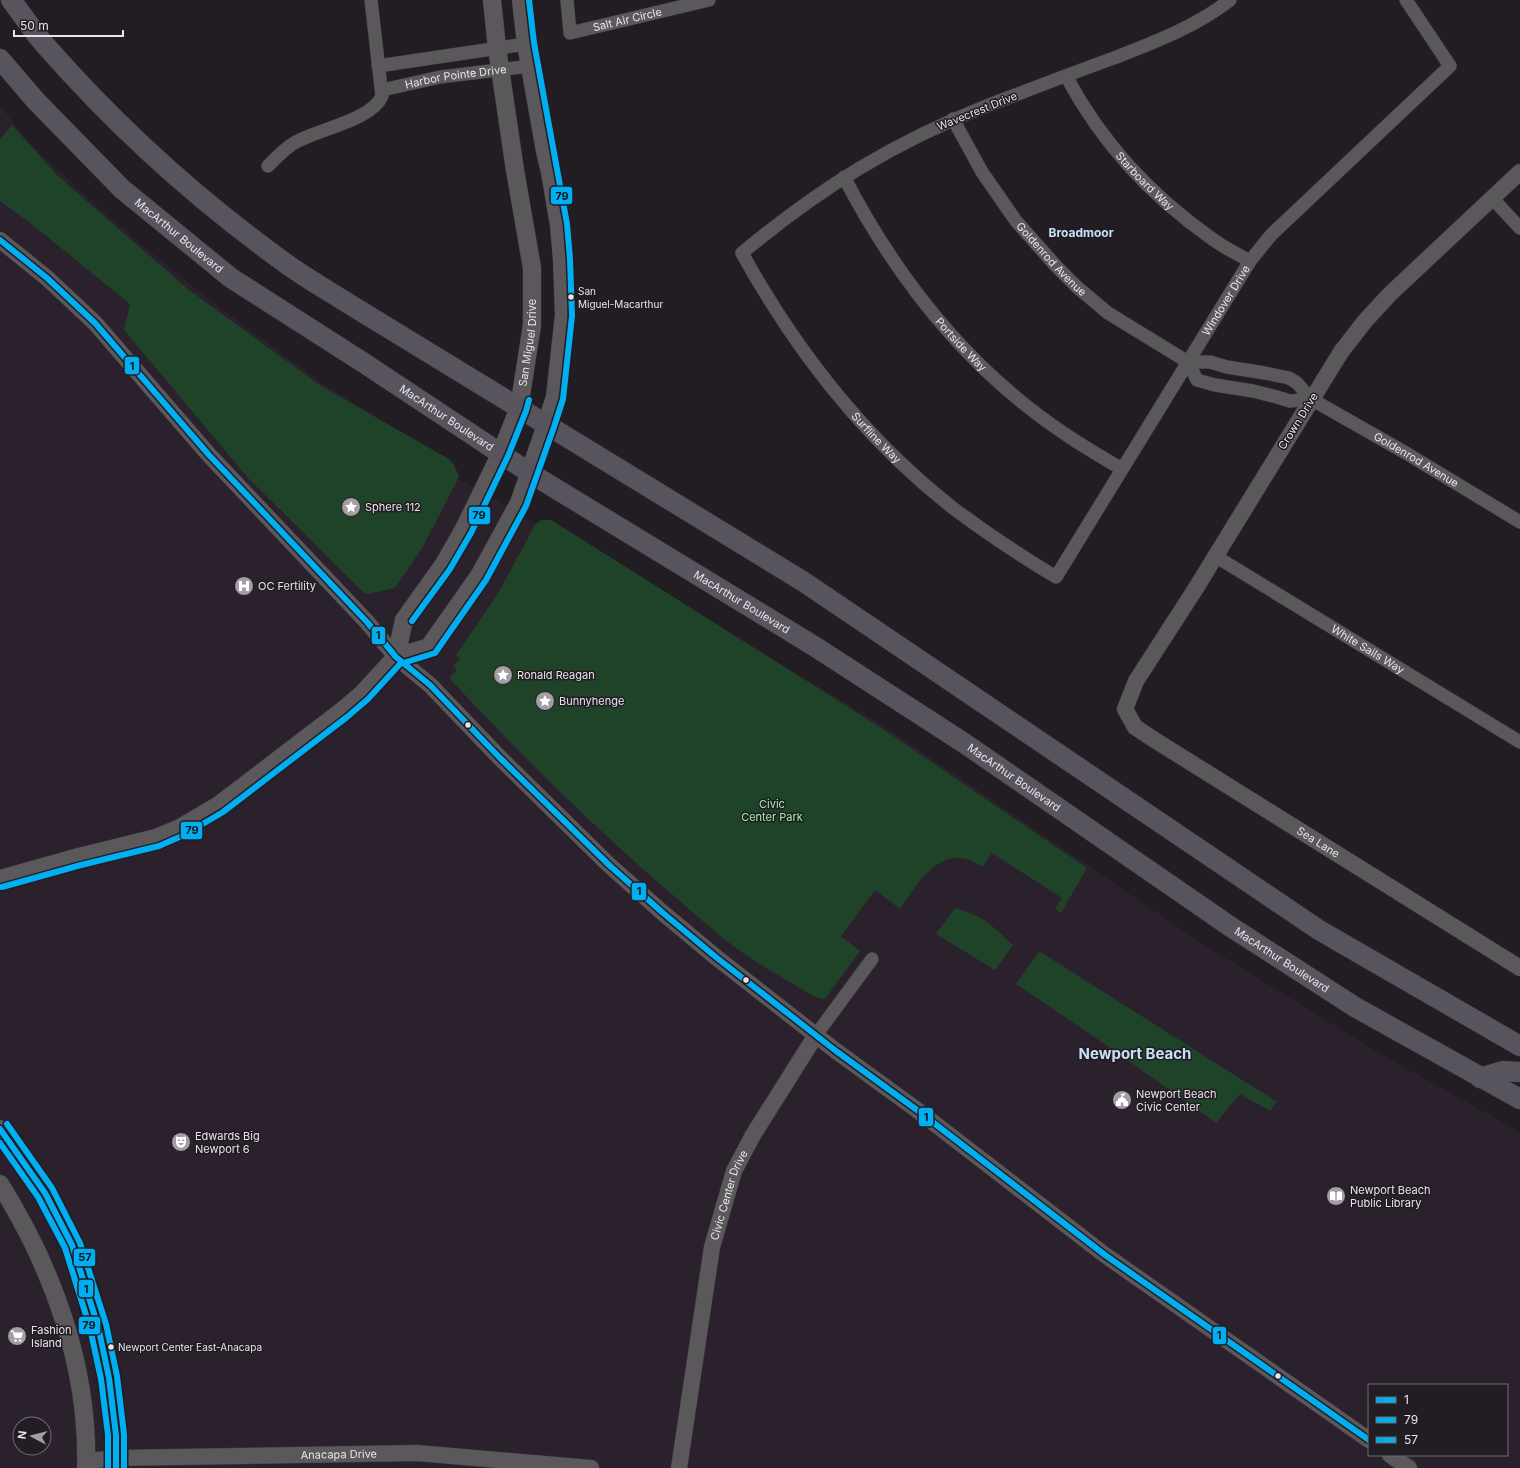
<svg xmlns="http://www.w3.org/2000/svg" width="1520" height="1468" font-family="Inter,sans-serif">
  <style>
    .built { fill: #2a212c; fill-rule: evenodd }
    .green { fill: #1f4328 }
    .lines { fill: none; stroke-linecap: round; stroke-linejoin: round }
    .minor-casing { stroke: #3a383b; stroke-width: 14 }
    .tertiary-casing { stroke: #3a383b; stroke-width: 17 }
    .secondary-casing { stroke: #3a383b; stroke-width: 19 }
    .primary-casing { stroke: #3a383b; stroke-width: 21 }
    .minor { stroke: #5a585a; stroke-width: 13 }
    .tertiary { stroke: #5a585a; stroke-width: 16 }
    .secondary { stroke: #5a585a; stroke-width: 18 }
    .primary { stroke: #58545d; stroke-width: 20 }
    .bus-1-casing { stroke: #221c23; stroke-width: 9 }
    .bus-2-casing { stroke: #221c23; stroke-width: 9 }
    .bus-3-casing { stroke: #221c23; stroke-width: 9 }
    .bus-1 { stroke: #00aff2; stroke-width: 6 }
    .bus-2 { stroke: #00aff2; stroke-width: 6 }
    .bus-3 { stroke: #00aff2; stroke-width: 6 }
    .bus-dot { fill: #e8e4e9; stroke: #221c23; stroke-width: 1.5 }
    .labels { text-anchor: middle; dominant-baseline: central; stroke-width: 3; stroke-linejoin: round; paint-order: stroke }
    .bus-label { font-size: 10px; fill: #e8e4e9; stroke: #221c23; text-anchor: start }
    .street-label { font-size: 11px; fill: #e8e4e9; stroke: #221c23 }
    .poi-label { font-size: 11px; fill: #e8e4e9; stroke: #221c23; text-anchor: start }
    .park-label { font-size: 11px; fill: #9defac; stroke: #221c23 }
    .neighbourhood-label { font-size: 12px; font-weight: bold; fill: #c7e0f6; stroke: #221c23 }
    .district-label { font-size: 15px; font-weight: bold; fill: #c7e0f6; stroke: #221c23 }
    .line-badge { stroke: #221c23; stroke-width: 1.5 }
    .pale-badge-label { font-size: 11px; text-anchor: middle; font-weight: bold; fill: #111 }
  </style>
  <rect width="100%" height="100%" fill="#211d22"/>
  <path class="built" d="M0 106 35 148 106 214 197 290 323 384 450 462 456 477 541 527 550 526 886 727 1200 942 1374 1050 1520 1132V1468H0ZM1369 1385H1507V1455H1369ZM20 1424H44V1448H20Z"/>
  <g class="green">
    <polygon points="12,125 58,176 189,290 321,386 449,459 454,465 459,476 455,485 421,550 395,588 368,594 363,592 248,478 124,330 130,304 29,222 0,201 0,139"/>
    <path d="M541 520H551L556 523 886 731 1087 868 1061 913 1055 909 1062 898 992 853 983 867C977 865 973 860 966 859 934 852 916 887 900 909L875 890 841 936 860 951 825 999 815 997C790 982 764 968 740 951 716 934 695 914 673 895 593 827 520 754 449 678L457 670 453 665 460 660 456 655 497 595 535 525Z"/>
    <path d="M955 908C986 917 991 925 1013 945L995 970 936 934Z"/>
    <polygon points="1039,951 1277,1102 1270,1111 1240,1094 1216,1123 1112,1049 1016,984"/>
  </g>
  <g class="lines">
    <defs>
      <g id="minor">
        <path id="s1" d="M567 0 570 33 709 0"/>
        <path id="s2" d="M1230 0C1195 27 1155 42 1114 58 1072 73 1031 89 989 105 894 142 820 188 742 253 796 351 865 439 953 508 986 533 1021 556 1056 577L1250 261 1271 235 1450 66 1406 0"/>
        <polyline points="378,66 526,44"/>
        <path id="s3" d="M1066 76C1102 143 1149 194 1211 238 1223 247 1237 254 1250 261"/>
        <path id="s4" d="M382 90 440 77 530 66"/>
        <path id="s5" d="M953 119 982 172 1016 221 1056 266 1077 287 1108 313 1188 362H1210L1227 367 1265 373 1289 378 1297 383 1311 399 1406 453 1520 522"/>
        <path d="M268 166C276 158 286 147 296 142 319 129 372 120 382 96L371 0"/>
        <path id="s6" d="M844 177C897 279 969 370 1065 434 1084 447 1103 458 1122 469"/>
        <polyline points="1492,198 1520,228"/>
        <polyline points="1188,362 1197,380 1215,385 1253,391 1277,397 1290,401 1311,399"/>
        <path id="s7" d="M1215 556 1520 742"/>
        <polyline points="816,1035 872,959"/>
      </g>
      <g id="tertiary">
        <path id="s8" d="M1520 172 1390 294 1365 321 1341 352 1196 588 1136 681 1125 709 1135 727 1153 739 1520 968"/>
        <polyline points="0,240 47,278 95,323 209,455 367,622 396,657 430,685 500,758 609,865 663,913 717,958 836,1051 917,1110 1105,1255 1369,1440"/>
        <polyline points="1390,1455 1409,1468"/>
        <path id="s9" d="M86 1461 117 1458 417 1453 591 1468"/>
        <path id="s10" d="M679 1468 712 1247 734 1171 753 1135 816 1035"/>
      </g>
      <g id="secondary">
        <path id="s11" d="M396 657 404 620 444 564 464 529 501 453 519 408 532 325V268L515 170 497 48 492 0"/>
        <polyline points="0,879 79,857 156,838 180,828 219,805 342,711 362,694 396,657 429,647 479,576 519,503 546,425 555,397 564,315 562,259 559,225 550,172 545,151 526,44 521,0"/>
        <polyline points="0,1129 45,1193 72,1245 98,1326 109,1378 116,1435 116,1468"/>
        <path d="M0 1184C53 1269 89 1367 86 1468"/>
      </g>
      <g id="primary">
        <path d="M11 0C23 15 33 32 46 46 117 127 200 202 288 265 309 280 332 293 354 307L804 582 1319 930 1520 1046"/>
        <path id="s12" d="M0 59 36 101 122 189 231 278 364 363 530 473 814 646 964 743 1231 927 1355 1007 1520 1099"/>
        <polyline points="1480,1078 1503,1071 1520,1072"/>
      </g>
    </defs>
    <use href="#minor" class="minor-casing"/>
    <use href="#tertiary" class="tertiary-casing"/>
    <use href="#secondary" class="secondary-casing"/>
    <use href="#primary" class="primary-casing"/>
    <use href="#minor" class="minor"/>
    <use href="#tertiary" class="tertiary"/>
    <use href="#secondary" class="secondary"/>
    <use href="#primary" class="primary"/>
    <defs>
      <g id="bus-1">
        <polyline points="0,240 47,278 95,323 209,455 367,622 396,657 430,685 500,758 609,865 663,913 717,958 836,1051 917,1110 1105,1255 1369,1440"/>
        <polyline points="0,1129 45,1193 72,1245 98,1326 109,1378 116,1435 116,1468"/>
      </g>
      <g id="bus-2">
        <polyline points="412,621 450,569 471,533 508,456 526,411 529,400"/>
        <polyline points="2,887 81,865 159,846 184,835 223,812 347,717 368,699 400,664 435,653 486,580 526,506 554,427 563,399 572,316 570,259 567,224 534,43 529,0"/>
        <polyline points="0,1143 38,1197 65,1248 90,1328 101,1379 108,1435 108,1468"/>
      </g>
      <polyline id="bus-3" points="7,1124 52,1188 80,1243 106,1324 117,1376 124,1434 124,1468"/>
    </defs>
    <use href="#bus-1" class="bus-1-casing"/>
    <use href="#bus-2" class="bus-2-casing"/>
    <use href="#bus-3" class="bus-3-casing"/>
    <use href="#bus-1" class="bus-1"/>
    <use href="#bus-2" class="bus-2"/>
    <use href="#bus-3" class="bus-3"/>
  </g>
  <defs>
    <symbol id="sight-disc" viewBox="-11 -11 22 22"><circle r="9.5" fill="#a29ea3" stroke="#221c23"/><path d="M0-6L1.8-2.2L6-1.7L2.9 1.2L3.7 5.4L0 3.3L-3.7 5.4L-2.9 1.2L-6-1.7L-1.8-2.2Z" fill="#fff"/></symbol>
    <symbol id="hospital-disc" viewBox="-11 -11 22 22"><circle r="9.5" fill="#a29ea3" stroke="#221c23"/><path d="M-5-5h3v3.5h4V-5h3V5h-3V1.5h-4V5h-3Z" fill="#fff"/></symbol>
    <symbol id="civic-disc" viewBox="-11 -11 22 22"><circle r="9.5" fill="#a29ea3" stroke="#221c23"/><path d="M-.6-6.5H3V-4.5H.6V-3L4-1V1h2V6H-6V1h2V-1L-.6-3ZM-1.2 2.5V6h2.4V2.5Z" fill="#fff"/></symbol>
    <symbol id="theatre-disc" viewBox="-11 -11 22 22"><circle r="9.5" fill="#a29ea3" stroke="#221c23"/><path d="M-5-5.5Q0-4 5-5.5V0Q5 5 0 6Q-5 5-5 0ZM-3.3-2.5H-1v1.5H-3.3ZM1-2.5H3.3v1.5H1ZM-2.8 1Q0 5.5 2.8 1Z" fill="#fff"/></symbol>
    <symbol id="library-disc" viewBox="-11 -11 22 22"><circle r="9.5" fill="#a29ea3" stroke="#221c23"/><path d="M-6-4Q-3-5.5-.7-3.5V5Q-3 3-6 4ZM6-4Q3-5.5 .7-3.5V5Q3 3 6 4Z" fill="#fff"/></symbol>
    <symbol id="supermarket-disc" viewBox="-11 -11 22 22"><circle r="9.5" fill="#a29ea3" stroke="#221c23"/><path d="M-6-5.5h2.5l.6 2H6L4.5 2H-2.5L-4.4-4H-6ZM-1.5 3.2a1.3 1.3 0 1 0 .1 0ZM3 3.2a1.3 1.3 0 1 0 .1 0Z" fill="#fff"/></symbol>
  </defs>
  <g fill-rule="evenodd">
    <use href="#sight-disc" x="340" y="496" width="22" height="22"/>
    <use href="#hospital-disc" x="233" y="575" width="22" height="22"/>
    <use href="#sight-disc" x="492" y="664" width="22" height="22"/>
    <use href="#sight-disc" x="534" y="690" width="22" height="22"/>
    <use href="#civic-disc" x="1111" y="1089" width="22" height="22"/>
    <use href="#theatre-disc" x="170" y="1131" width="22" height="22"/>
    <use href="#library-disc" x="1325" y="1185" width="22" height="22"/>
    <use href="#supermarket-disc" x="6" y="1325" width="22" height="22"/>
  </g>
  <g class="bus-dot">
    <circle cx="571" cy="297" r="3.5"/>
    <circle cx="468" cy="725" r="3.5"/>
    <circle cx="746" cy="980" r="3.5"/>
    <circle cx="111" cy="1347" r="3.5"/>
    <circle cx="1278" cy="1376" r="3.5"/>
  </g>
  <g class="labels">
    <g class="bus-label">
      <text x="578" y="291">San<tspan x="578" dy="13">Miguel-Macarthur</tspan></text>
      <text x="118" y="1347">Newport Center East-Anacapa</text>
    </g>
    <g class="street-label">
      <text stroke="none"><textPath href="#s1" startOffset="92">Salt Air Circle</textPath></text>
      <text stroke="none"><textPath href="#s4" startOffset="75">Harbor Pointe Drive</textPath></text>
      <text transform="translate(977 111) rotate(-22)">Wavecrest Drive</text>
      <text stroke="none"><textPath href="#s3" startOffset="132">Starboard Way</textPath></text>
      <text stroke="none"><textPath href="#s12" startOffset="252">MacArthur Boulevard</textPath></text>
      <text stroke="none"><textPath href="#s5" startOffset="172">Goldenrod Avenue</textPath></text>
      <text stroke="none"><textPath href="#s2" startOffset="1335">Windover Drive</textPath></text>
      <text stroke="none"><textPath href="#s11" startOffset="346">San Miguel Drive</textPath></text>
      <text stroke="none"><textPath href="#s6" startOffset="205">Portside Way</textPath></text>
      <text stroke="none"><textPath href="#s12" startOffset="576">MacArthur Boulevard</textPath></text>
      <text transform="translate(1298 421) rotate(-58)">Crown Drive</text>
      <text stroke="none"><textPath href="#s2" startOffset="782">Surfline Way</textPath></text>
      <text stroke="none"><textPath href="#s5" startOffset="599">Goldenrod Avenue</textPath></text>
      <text stroke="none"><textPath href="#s12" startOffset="924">MacArthur Boulevard</textPath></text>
      <text stroke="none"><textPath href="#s7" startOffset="179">White Sails Way</textPath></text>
      <text stroke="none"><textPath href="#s12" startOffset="1248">MacArthur Boulevard</textPath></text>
      <text stroke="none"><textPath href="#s8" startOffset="909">Sea Lane</textPath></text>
      <text stroke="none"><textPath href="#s12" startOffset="1572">MacArthur Boulevard</textPath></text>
      <text stroke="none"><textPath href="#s10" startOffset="278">Civic Center Drive</textPath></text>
      <text stroke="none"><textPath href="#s9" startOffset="253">Anacapa Drive</textPath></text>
    </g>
    <g class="poi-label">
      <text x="365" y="507">Sphere 112</text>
      <text x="258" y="586">OC Fertility</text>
      <text x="517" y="675">Ronald Reagan</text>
      <text x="559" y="701">Bunnyhenge</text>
      <text x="1136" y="1094">Newport Beach<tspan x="1136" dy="13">Civic Center</tspan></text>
      <text x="195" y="1136">Edwards Big<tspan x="195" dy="13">Newport 6</tspan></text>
      <text x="1350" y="1190">Newport Beach<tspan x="1350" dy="13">Public Library</tspan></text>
      <text x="31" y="1330">Fashion<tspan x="31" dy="13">Island</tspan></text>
    </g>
    <g class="park-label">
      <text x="772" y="804">Civic<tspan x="772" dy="13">Center Park</tspan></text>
    </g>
    <g class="neighbourhood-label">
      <text x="1081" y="232">Broadmoor</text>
    </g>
    <g class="district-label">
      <text x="1135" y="1053">Newport Beach</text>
    </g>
  </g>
  <g class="line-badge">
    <rect x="550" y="186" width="23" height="19" rx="4" fill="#00aff2"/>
    <rect x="124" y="356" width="16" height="19" rx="4" fill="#00aff2"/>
    <rect x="468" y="506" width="23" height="19" rx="4" fill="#00aff2"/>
    <rect x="371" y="626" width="15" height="19" rx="4" fill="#00aff2"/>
    <rect x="180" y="821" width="23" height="19" rx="4" fill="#00aff2"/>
    <rect x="631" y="882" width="16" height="19" rx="4" fill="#00aff2"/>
    <rect x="918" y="1107" width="16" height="20" rx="4" fill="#00aff2"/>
    <rect x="73" y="1248" width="23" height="19" rx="4" fill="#00aff2"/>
    <rect x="78" y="1279" width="16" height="19" rx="4" fill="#00aff2"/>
    <rect x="78" y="1316" width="23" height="19" rx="4" fill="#00aff2"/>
    <rect x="1212" y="1326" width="15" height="19" rx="4" fill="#00aff2"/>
  </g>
  <g class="pale-badge-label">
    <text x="562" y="200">79</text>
    <text x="132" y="370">1</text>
    <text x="479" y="519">79</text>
    <text x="378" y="639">1</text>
    <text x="192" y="834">79</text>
    <text x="639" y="895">1</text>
    <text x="926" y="1121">1</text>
    <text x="85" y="1261">57</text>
    <text x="86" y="1293">1</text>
    <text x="89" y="1329">79</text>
    <text x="1219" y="1339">1</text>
  </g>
  <rect x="1368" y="1384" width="140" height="72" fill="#221c23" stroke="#716c72"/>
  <rect x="1376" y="1397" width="20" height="6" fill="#00aff2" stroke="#716c72"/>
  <text x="1404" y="1404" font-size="12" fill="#e8e4e9">1</text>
  <rect x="1376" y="1417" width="20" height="6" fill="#00aff2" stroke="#716c72"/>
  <text x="1404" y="1424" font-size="12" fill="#e8e4e9">79</text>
  <rect x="1376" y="1437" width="20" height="6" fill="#00aff2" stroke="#716c72"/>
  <text x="1404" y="1444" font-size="12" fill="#e8e4e9">57</text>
  <g transform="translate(32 1436) rotate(277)"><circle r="19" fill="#221c23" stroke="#716c72"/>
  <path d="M0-3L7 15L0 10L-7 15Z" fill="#a29ea3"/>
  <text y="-6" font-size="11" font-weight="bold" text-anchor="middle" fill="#e8e4e9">N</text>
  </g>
  <path d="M14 30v6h109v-6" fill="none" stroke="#e8e4e9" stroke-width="2"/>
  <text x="20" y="30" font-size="12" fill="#e8e4e9" stroke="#221c23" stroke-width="3" paint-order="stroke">50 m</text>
</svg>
